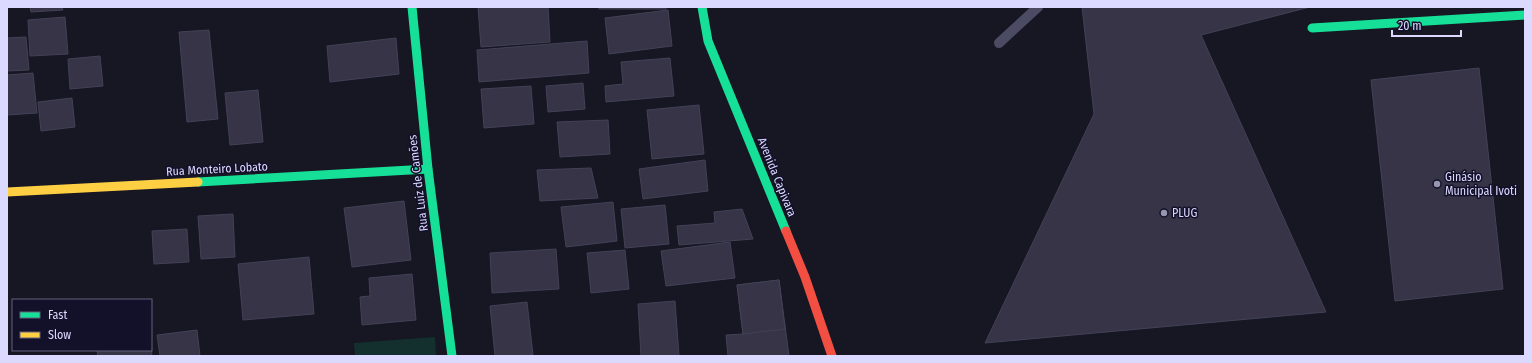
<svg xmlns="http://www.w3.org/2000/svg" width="1532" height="363" font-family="'Fira Sans Condensed',sans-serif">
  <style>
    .green { fill: #14302e }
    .building { fill: #363446; stroke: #434157 }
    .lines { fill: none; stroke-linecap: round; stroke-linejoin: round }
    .lane { stroke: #4b4c64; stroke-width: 10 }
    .fast { stroke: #16e098; stroke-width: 9 }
    .slow { stroke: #ffcf43; stroke-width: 9 }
    .jam { stroke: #f24e42; stroke-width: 9 }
    .poi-dot { fill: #9695b2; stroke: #131029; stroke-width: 1.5 }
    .labels { text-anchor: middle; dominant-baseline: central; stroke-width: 3; stroke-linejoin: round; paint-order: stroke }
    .street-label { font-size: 12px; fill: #dbd9ff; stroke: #131029 }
    .poi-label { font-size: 12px; fill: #dbd9ff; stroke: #131029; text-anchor: start }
  </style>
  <rect width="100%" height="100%" fill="#171623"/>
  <polygon class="green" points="435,337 436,356 355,356 354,343"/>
  <g class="building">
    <polygon points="30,7 62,7 63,10 31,12"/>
    <polygon points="478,7 548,7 550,42 481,47"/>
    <rect x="599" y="7" width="67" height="2"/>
    <polygon points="1082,7 1310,7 1201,35 1326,312 985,343 1094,114"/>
    <polygon points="668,10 672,46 609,54 605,18"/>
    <polygon points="65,17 68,54 30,56 28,20"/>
    <polygon points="209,30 218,119 187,122 179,32"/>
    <polygon points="26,37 29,70 7,71 7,38"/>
    <polygon points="396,38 399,74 330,82 327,46"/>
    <polygon points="587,41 589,73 479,82 477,50"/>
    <polygon points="100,56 103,86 70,89 68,59"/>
    <polygon points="670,58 674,96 606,102 605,86 623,84 621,62"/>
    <polygon points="1479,68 1503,289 1395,301 1371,80"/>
    <polygon points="33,73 37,113 7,115 7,75"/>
    <polygon points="583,83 585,109 548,112 546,86"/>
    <polygon points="531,86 534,124 484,128 481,89"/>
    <polygon points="258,90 263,142 230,145 225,93"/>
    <polygon points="72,98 75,127 41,131 38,102"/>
    <polygon points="699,105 704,154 652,159 647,110"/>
    <polygon points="608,120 610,154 560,157 557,122"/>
    <polygon points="705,160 708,191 643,199 639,169"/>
    <polygon points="591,168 598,198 540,201 537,170"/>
    <polygon points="404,201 411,260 352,267 344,208"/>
    <polygon points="613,202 617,241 566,247 561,207"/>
    <polygon points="665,205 669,244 625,248 621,209"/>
    <polygon points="742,209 753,239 679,245 677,226 715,223 714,212"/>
    <polygon points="233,214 235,257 201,259 198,216"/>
    <polygon points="187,229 189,262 154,264 152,231"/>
    <polygon points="730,242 735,278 666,286 661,251"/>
    <polygon points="556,249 559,289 492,293 490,253"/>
    <polygon points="625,250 629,289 591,293 587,253"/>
    <polygon points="309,257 314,314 243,320 238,264"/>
    <polygon points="412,274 416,320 362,325 360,297 370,296 369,278"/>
    <polygon points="779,280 789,356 728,356 726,335 743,334 737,285"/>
    <polygon points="779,280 785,329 743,334 737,285"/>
    <polygon points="675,301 679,356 641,356 638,304"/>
    <polygon points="527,302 533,355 495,356 490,306"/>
    <polygon points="197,330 200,356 160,356 157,335"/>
    <polygon points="151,345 152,356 98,356 97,350 151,350"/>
  </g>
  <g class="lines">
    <polyline class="lane" points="999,43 1038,7"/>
    <g class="fast">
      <polyline points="412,7 428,169 452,356"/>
      <polyline points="702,7 708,41 786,231"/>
      <polyline points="1312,28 1525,15"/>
      <polyline points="198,182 428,169"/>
    </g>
    <polyline class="slow" points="7,192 198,182"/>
    <polyline class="jam" points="786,231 805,277 832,356"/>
  </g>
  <g class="poi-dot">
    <circle cx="1437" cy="184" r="4"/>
    <circle cx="1164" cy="213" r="4"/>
  </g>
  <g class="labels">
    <g class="street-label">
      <text transform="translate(217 169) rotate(-3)">Rua Monteiro Lobato</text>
      <text transform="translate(777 177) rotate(68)">Avenida Capivara</text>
      <text transform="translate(418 183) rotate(-97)">Rua Luiz de Camões</text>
    </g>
    <g class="poi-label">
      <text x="1445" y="177">Ginásio<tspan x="1445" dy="14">Municipal Ivoti</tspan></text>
      <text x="1172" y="213">PLUG</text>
    </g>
  </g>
  <rect width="1532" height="363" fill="none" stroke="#dbd9ff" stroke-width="16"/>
  <rect x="12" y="299" width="140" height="52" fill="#131029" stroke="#63607f"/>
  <rect x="20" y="312" width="20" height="6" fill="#16e098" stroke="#63607f"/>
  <text x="48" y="319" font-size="12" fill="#dbd9ff">Fast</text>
  <rect x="20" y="332" width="20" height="6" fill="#ffcf43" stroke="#63607f"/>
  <text x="48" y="339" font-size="12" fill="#dbd9ff">Slow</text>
  <path d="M1392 30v6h69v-6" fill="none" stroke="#dbd9ff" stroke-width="2"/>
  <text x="1398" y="30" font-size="12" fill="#dbd9ff" stroke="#131029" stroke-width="3" paint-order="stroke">20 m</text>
</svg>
